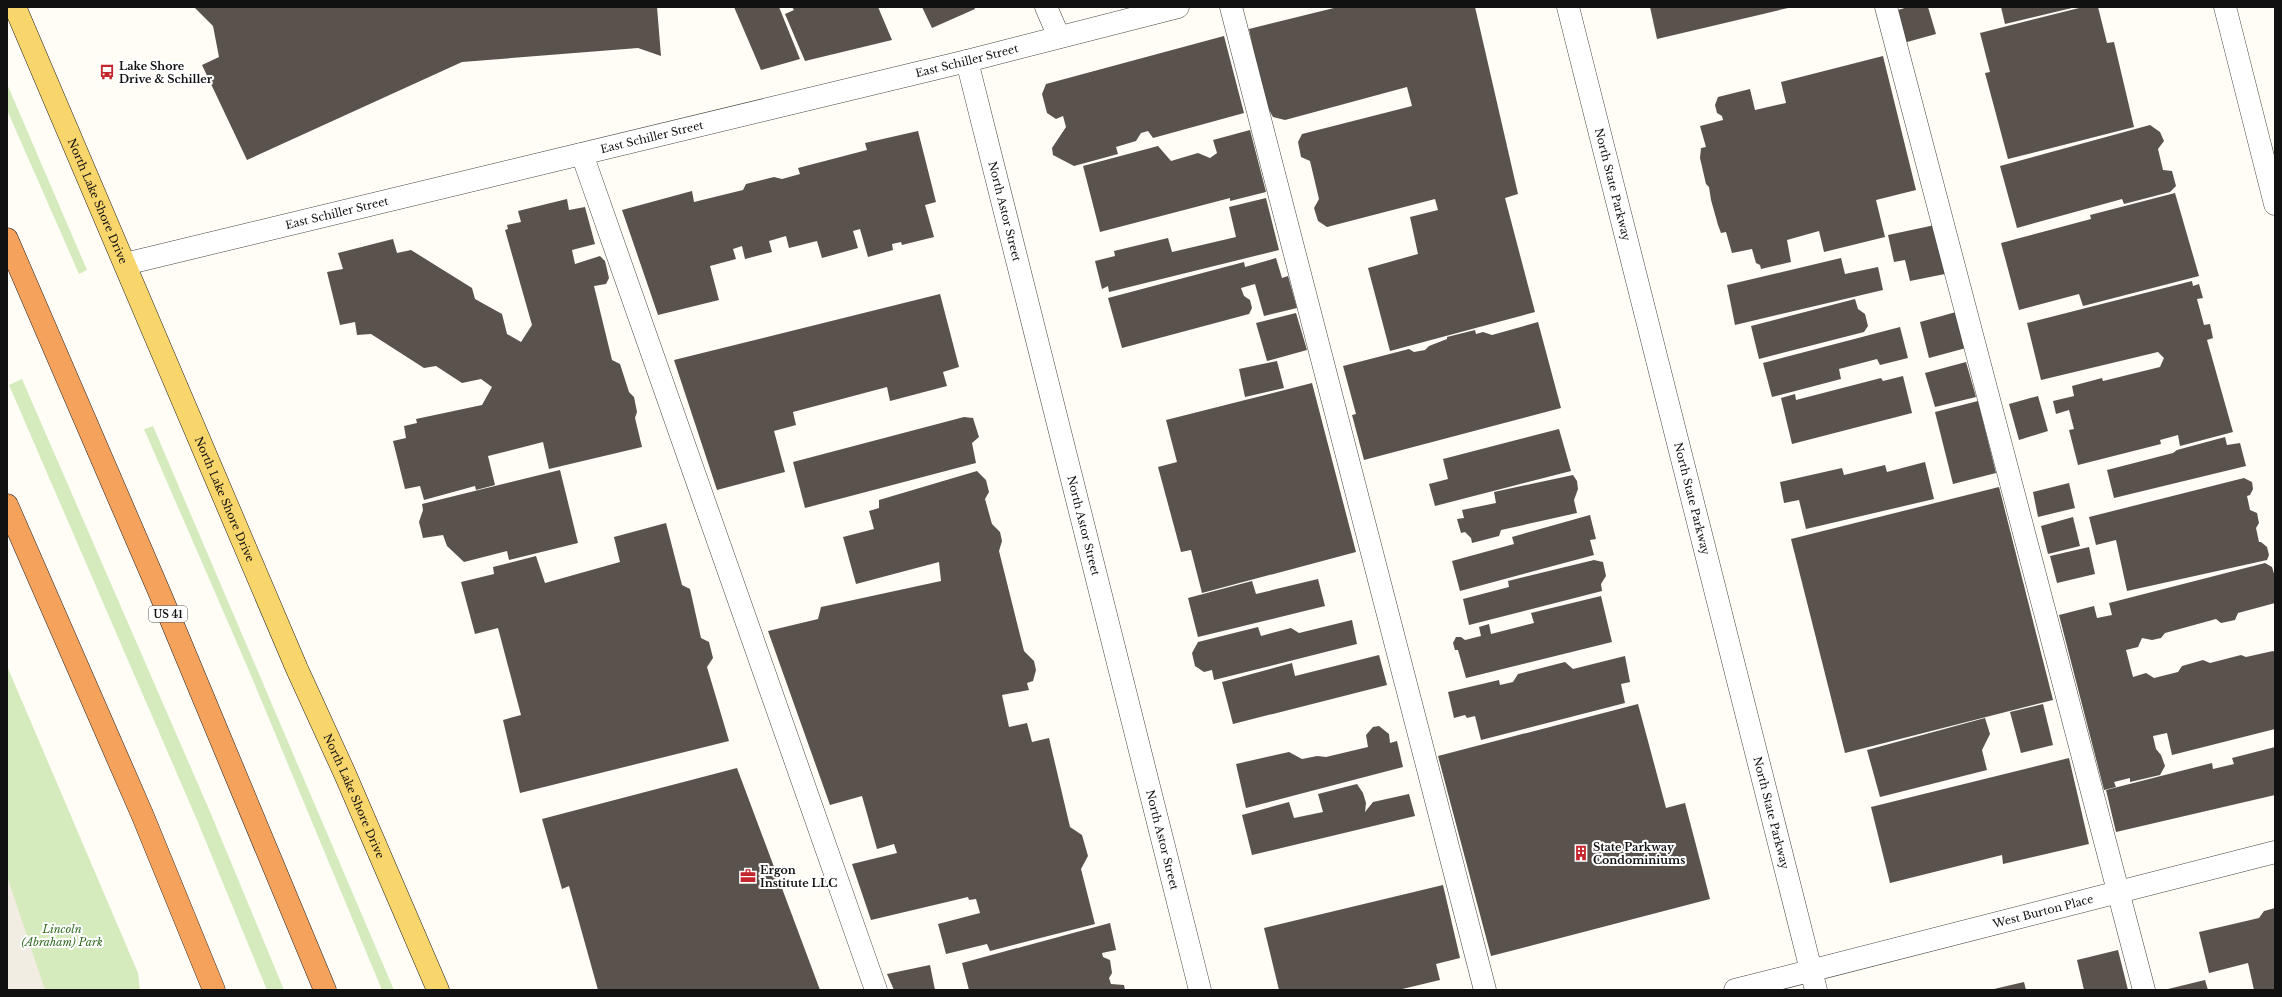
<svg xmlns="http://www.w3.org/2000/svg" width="2282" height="997" font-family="'Libre Baskerville',serif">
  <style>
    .green { fill: #d5ebbd }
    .plaza { fill: #f1ede2 }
    .building { fill: #5a524d }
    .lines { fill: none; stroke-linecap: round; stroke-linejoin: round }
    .minor-casing { stroke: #444; stroke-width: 23 }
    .major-casing { stroke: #222; stroke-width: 23 }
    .highway-casing { stroke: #222; stroke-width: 23 }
    .minor { stroke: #fff; stroke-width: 22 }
    .major { stroke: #f9d66b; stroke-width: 22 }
    .highway { stroke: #f5a25d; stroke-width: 22 }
    .labels { text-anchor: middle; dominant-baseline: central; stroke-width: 4; stroke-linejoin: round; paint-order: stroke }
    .shield { fill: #fff; stroke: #585858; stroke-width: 1 }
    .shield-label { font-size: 10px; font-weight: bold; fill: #111 }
    .street-label { font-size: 11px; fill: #111; stroke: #fff }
    .poi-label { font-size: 11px; font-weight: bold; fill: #111; stroke: #fff; text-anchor: start }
    .park-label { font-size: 11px; font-style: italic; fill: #2f6b1f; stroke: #fff }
  </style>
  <rect width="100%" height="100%" fill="#fffdf5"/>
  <g class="green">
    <polygon points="7,84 87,270 79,274 7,110"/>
    <polygon points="22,379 211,814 284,990 267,990 197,820 9,385"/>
    <polygon points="153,426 394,990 382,990 247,666 144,429"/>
    <polygon points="7,666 138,973 140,990 7,990"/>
  </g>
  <polygon class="plaza" points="7,876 45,990 7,990"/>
  <g class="building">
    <polygon points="194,7 657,7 661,56 638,48 462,62 247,160 202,65 219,57 213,26"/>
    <polygon points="734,7 779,7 800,59 761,70"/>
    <polygon points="792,7 878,7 892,40 805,61 785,14 794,10"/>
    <polygon points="922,7 974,7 975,9 932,28"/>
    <polygon points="1338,7 1475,7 1518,194 1505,198 1535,312 1390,351 1368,268 1418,254 1410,217 1438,210 1435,199 1327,227 1318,221 1314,208 1319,199 1310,161 1301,157 1298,142 1302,134 1412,106 1407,87 1285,120 1273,117 1264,101 1249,29"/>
    <polygon points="1650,7 1788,7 1788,8 1657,39"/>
    <polygon points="1908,7 1928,7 1936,34 1900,44 1891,12"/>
    <polygon points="2001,7 2071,7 2072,8 2005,24"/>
    <polygon points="2083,7 2098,7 2107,43 2114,42 2134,127 2008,159 1985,73 1990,72 1980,33"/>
    <polygon points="1224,36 1244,113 1153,138 1148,131 1141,133 1136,141 1116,147 1118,154 1074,166 1053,155 1052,148 1066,127 1063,116 1056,119 1047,113 1042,94 1046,84"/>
    <polygon points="1883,56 1916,190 1876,200 1885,237 1824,252 1819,231 1787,240 1791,262 1761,269 1760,265 1756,263 1752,249 1732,253 1726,232 1721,233 1718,225 1711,200 1709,187 1706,184 1700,158 1701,148 1706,147 1700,126 1723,120 1722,116 1717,113 1715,105 1718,97 1750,89 1755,110 1786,103 1781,82"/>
    <polygon points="2150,125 2160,132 2164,141 2158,149 2163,170 2172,171 2176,186 2170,192 2124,204 2122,199 2017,228 2000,166"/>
    <polygon points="1250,130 1266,192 1230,201 1230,198 1100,232 1083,166 1158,146 1171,161 1198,153 1210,158 1217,153 1213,140"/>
    <polygon points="918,131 936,202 925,205 934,237 902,245 901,242 892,244 893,250 868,257 860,229 853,231 858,248 822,258 817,241 789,248 786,236 769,241 772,252 745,259 742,246 733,249 736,259 710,266 719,300 658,315 622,210 692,191 694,202 743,190 746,184 774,177 782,179 800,174 798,168 867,150 865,143"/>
    <polygon points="2175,193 2199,276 2083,306 2079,294 2019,310 2001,243 2091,219 2090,215"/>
    <polygon points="1266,198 1279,250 1109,292 1108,286 1102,289 1095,261 1115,256 1114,251 1168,238 1172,252 1236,237 1229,207"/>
    <polygon points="567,199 569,210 585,207 595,244 572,250 575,264 600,256 605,261 609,278 606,284 594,286 612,360 620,364 629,392 634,397 637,412 635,418 642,447 549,469 543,442 488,456 495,485 476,490 475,486 424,500 420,486 405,489 393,441 406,438 404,426 417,423 416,419 482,405 492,387 481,379 462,383 436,366 424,368 371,334 357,335 355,322 340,325 327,272 343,269 338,253 393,239 397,253 411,250 472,288 475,299 502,314 507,334 521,342 532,325 505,230 508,229 507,225 521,222 518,211"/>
    <polygon points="1935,225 1945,274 1910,281 1905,260 1894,262 1888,235"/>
    <polygon points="1276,258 1282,278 1288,276 1297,308 1264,316 1255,284 1241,288 1244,296 1250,300 1252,308 1249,314 1122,348 1108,298 1244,262 1245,267"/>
    <polygon points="1841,258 1845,274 1878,267 1883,290 1735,325 1727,285"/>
    <polygon points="2192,281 2193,286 2199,284 2203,298 2197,299 2204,325 2210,324 2213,338 2207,340 2233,432 2180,446 2178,435 2160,440 2161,444 2078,465 2069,430 2074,429 2069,410 2056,414 2053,401 2074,396 2072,386 2102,378 2103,381 2160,367 2164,358 2158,352 2041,380 2027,323"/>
    <polygon points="940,294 959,367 943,372 947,386 890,401 887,387 793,412 796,425 774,431 785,472 717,490 674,360"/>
    <polygon points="1855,299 1858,309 1865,314 1868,326 1864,332 1759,359 1751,326"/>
    <polygon points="1956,312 1966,348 1929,358 1920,322"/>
    <polygon points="1296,313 1307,350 1267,361 1256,323"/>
    <polygon points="1538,322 1561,408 1364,460 1352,415 1356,414 1343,366 1409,349 1414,352 1425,350 1429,346 1447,339 1447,337 1475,330 1476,334 1483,332 1492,335"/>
    <polygon points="1900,327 1908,358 1880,365 1877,359 1839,369 1841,379 1772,397 1763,363"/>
    <polygon points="1277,361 1284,388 1245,397 1239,369"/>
    <polygon points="1966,362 1976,397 1935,407 1925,373"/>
    <polygon points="1903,376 1912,413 1792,444 1781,398 1795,394 1796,400 1881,378 1883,381"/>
    <polygon points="1312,383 1356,552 1202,593 1191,550 1181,552 1158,467 1177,462 1166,420"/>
    <polygon points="2038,396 2048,431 2019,440 2009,404"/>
    <polygon points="1978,401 1996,473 1953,484 1935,412"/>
    <polygon points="964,417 973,418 979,437 972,443 976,463 805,508 793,462"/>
    <polygon points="1559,429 1571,471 1435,506 1429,484 1448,479 1443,459"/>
    <polygon points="2225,437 2227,445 2240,443 2246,466 2114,498 2107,470 2173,453 2177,450"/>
    <polygon points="1925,462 1934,499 1806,529 1799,500 1784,503 1780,482 1842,468 1844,475 1885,465 1887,472"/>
    <polygon points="560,470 578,543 509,560 507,551 464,562 447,546 443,535 423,538 419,522 423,510 422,504"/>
    <polygon points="977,471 986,480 989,492 985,499 992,524 1000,532 1002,541 999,551 1024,651 1034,661 1036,670 1033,681 1027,683 1029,690 1002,695 1009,727 1027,723 1032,742 1049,738 1070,827 1082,835 1088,856 1081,869 1095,924 990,951 987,944 946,954 938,924 980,913 976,899 969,900 968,897 871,920 852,864 897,853 894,844 877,849 862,796 830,805 768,631 818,619 821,607 941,581 939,562 856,584 843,537 874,529 869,511 879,508 879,500"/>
    <polygon points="1573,475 1577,481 1578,489 1574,500 1577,513 1501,530 1499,536 1472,543 1471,538 1465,532 1461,533 1457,519 1464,518 1462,510 1496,503 1494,492"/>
    <polygon points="2244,478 2252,482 2253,489 2250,495 2247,496 2250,510 2257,513 2259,523 2256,528 2259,542 2261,542 2267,547 2269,555 2267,560 2127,591 2116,540 2096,545 2089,517"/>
    <polygon points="2069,483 2075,508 2038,517 2033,492"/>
    <polygon points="1999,487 2053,700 1845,753 1791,539"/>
    <polygon points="1590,515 1596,539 1590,540 1594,555 1460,591 1452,561 1514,544 1512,537"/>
    <polygon points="2073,517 2080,546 2048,554 2041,526"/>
    <polygon points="666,523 682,585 690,589 701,638 709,642 713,658 707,667 729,741 520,793 503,720 521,715 498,628 475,634 461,582 494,574 493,567 536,556 545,583 620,562 614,537"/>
    <polygon points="2089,547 2095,574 2057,583 2050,556"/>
    <polygon points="1594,560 1603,562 1606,576 1601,584 1602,591 1469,625 1463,599 1509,587 1508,581"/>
    <polygon points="2265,563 2272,567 2275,577 2275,603 2238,613 2235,620 2221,623 2216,619 2165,633 2161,638 2152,640 2142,638 2138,647 2126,650 2133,677 2146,673 2154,678 2178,672 2182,666 2203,660 2210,663 2241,655 2246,657 2273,651 2275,652 2275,729 2172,755 2167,733 2153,736 2156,749 2161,755 2165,766 2160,775 2130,782 2130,778 2114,782 2116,787 2104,790 2059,615 2094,606 2097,618 2112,615 2109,603"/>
    <polygon points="1318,579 1325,606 1198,637 1188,598 1252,581 1256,594"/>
    <polygon points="1601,596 1612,642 1466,678 1458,650 1455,650 1453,643 1456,637 1461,637 1465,640 1481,636 1479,627 1489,624 1491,634 1534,623 1531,613"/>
    <polygon points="1352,620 1357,644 1214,680 1212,670 1204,672 1195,666 1192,653 1198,642 1258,627 1261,636 1291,628 1299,633"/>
    <polygon points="1379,655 1387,685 1233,724 1222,682 1292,663 1295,676"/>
    <polygon points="1625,656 1630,682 1621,684 1625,703 1481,740 1475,716 1467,718 1465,715 1454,718 1448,692 1499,680 1500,685 1513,682 1518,674 1565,662 1573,669"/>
    <polygon points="1638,704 1666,808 1685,803 1710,899 1491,956 1438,756"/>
    <polygon points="2043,704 2053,745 2021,753 2010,712"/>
    <polygon points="1985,718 1990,734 1982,750 1987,770 1880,797 1867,750"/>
    <polygon points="1379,726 1389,734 1390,743 1397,741 1403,767 1246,808 1236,764 1289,752 1302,759 1317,756 1326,757 1368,747 1366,735 1373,727"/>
    <polygon points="2275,747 2275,795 2116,832 2106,790 2212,763 2213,769 2234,764 2232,758"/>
    <polygon points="2069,758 2089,844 2003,864 2002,855 1890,883 1871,807"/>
    <polygon points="737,768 820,990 598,990 569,886 562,889 542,819"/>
    <polygon points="1357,784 1363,793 1366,803 1365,812 1373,802 1409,794 1415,816 1252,855 1242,815 1289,802 1294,818 1323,812 1318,794"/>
    <polygon points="1443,885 1460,958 1436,964 1440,980 1398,990 1279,990 1264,928"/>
    <polygon points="2275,908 2275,990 2254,990 2248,963 2209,973 2199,932 2259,918 2264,911"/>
    <polygon points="1110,923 1116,950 1102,953 1103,957 1110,960 1112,973 1109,978 1111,984 1124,985 1125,990 969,990 962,963"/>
    <polygon points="2118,950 2128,990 2084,990 2077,960"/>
    <polygon points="930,965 935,990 894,990 887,974"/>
    <polygon points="2205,980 2208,990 2169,990 2168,989"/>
    <polygon points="2024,982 2026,990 1994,990 1994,989"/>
  </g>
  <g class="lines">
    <defs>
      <g id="minor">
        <polyline points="1046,7 1059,37"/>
        <polyline points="1231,7 1485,990"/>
        <path id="s1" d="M1568 7 1816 990"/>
        <polyline points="1886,7 2144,990"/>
        <polyline points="2225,7 2275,204"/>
        <path id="s2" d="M967 61 1200 990"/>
        <polyline points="582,154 876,990"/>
        <path id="s3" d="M125 264 967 61 1178 7"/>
        <path id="s4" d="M1735 990 2275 852"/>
      </g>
      <g id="major">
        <path id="s5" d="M15 7 297 669 345 774 438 990"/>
      </g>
      <g id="highway">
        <polyline points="7,239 161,596 325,990"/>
        <polyline points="7,505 142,814 214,990"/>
      </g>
    </defs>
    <use href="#minor" class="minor-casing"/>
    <use href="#major" class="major-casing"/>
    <use href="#highway" class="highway-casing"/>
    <use href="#minor" class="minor"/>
    <use href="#major" class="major"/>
    <use href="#highway" class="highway"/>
  </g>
  <defs>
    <symbol id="bus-bare" viewBox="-9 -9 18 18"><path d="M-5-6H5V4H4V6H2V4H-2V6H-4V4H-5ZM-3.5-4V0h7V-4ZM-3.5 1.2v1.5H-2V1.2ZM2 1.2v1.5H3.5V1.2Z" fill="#c4262e" stroke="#fff" stroke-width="2.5" paint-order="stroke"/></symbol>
    <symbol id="building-bare" viewBox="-9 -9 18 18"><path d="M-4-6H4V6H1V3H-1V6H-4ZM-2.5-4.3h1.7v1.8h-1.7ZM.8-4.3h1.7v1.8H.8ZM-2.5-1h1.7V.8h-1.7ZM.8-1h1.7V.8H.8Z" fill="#c4262e" stroke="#fff" stroke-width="2.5" paint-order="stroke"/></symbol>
    <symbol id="office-bare" viewBox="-9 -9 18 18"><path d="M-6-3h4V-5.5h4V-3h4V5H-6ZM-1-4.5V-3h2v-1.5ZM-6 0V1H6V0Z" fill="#c4262e" stroke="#fff" stroke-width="2.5" paint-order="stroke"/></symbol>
  </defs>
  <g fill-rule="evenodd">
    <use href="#bus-bare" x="96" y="61" width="22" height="22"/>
    <use href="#building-bare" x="1570" y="842" width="22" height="22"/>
    <use href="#office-bare" x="737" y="865" width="22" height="22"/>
  </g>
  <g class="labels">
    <rect class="shield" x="149" y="606" width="38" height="16" rx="3"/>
    <g class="shield-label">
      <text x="168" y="614">US 41</text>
    </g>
    <g class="street-label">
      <text stroke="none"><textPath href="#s3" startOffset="866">East Schiller Street</textPath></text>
      <text stroke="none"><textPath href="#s3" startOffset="542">East Schiller Street</textPath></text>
      <text stroke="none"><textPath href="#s1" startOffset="183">North State Parkway</textPath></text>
      <text stroke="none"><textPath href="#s5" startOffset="211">North Lake Shore Drive</textPath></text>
      <text stroke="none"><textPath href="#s2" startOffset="155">North Astor Street</textPath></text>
      <text stroke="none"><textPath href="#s3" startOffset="218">East Schiller Street</textPath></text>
      <text stroke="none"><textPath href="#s5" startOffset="535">North Lake Shore Drive</textPath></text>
      <text stroke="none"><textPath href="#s1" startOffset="507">North State Parkway</textPath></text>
      <text stroke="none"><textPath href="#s2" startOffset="479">North Astor Street</textPath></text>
      <text stroke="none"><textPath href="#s5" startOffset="859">North Lake Shore Drive</textPath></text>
      <text stroke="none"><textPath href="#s1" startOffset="831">North State Parkway</textPath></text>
      <text stroke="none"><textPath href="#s2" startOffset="803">North Astor Street</textPath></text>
      <text stroke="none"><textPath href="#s4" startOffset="318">West Burton Place</textPath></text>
    </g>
    <g class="poi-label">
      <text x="119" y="66">Lake Shore<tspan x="119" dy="13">Drive &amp; Schiller</tspan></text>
      <text x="1593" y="847">State Parkway<tspan x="1593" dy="13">Condominiums</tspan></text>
      <text x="760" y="870">Ergon<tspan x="760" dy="13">Institute LLC</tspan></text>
    </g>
    <g class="park-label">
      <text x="62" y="929">Lincoln<tspan x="62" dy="13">(Abraham) Park</tspan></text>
    </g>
  </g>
  <rect width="2282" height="997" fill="none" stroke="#111111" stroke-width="16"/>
</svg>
